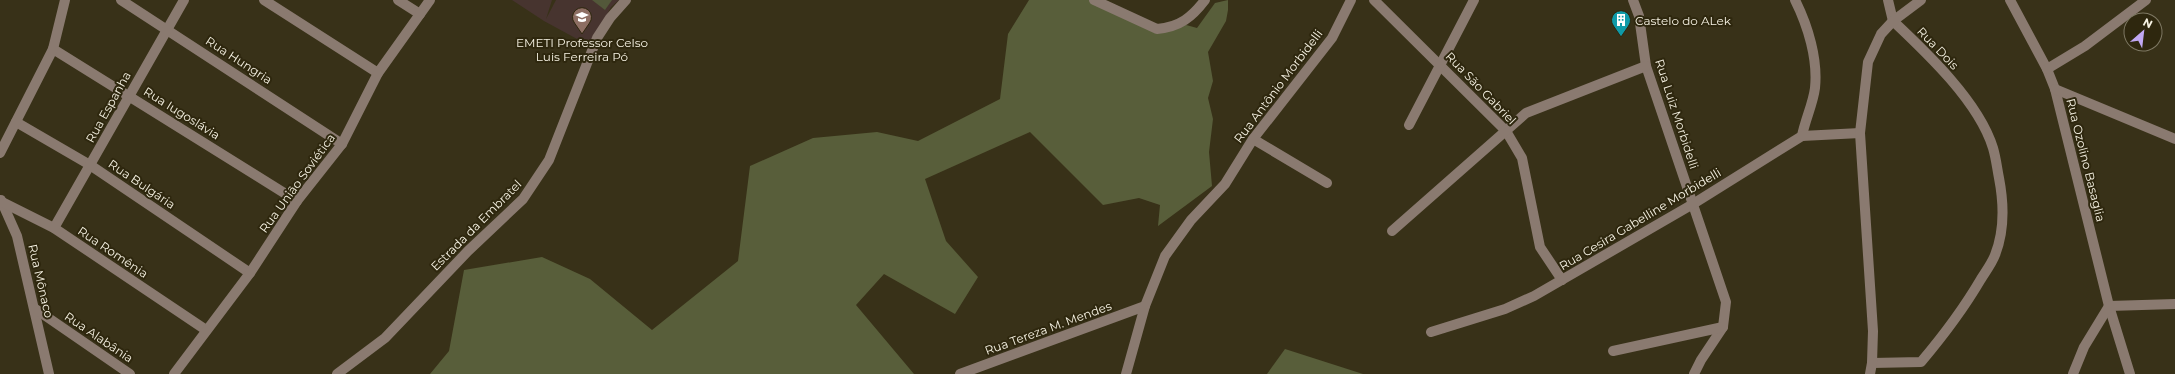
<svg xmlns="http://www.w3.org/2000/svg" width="2175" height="374" font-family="Montserrat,sans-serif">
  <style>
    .education { fill: #47342f }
    .green { fill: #53583a }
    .forest { fill: #585e3a }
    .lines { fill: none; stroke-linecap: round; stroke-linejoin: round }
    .minor { stroke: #8a7a70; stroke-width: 10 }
    .labels { text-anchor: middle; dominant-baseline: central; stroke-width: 4; stroke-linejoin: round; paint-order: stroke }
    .poi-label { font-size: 12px; fill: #f6f2e3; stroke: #2e270e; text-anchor: start }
    .street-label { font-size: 12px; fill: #f6f2e3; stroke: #2e270e }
  </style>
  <rect width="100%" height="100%" fill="#383118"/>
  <polygon class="education" points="512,0 552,0 546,19 556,0 619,0 611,7 590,46 544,21"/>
  <polygon class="green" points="592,0 612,0 605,10"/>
  <g class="forest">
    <polygon points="1029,0 1098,0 1152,27 1179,23 1197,28 1215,3 1228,0 1228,10 1226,21 1208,52 1213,81 1208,98 1213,119 1209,152 1212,186 1158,226 1160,205 1139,198 1103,205 1030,132 925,179 946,241 978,277 955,314 884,274 856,305 914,374 430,374 449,351 464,270 542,257 590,279 652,330 738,261 750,166 813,138 877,132 918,141 1000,99 1008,34"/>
    <polygon points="1285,349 1363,374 1267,374"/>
  </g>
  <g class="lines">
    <g class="minor">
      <polyline points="121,0 342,144"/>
      <polyline points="264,0 378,73"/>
      <polyline points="398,0 420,14"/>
      <path d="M1094 0 1157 29C1180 27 1192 17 1205 0"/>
      <polyline points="1374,0 1506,131 1522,158 1540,247 1562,280"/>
      <polyline points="1633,0 1639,16 1646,66 1726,302 1723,327 1701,360 1694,374"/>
      <path d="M1795 0C1808 26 1818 59 1815 88 1813 104 1805 120 1802 136"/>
      <polyline points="1888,0 1893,21"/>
      <polyline points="2010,0 2047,69 2055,89 2109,306 2130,374"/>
      <polyline points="53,49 297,201"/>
      <polyline points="2047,69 2085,46 2146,0"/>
      <polyline points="2055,89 2175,139"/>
      <polyline points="16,122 90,165 250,273"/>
      <polyline points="1409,125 1474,0"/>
      <polyline points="1253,139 1327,183"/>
      <polyline points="0,153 53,49 65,0"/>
      <polyline points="1,200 17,236 49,374"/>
      <polyline points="0,203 2,202 54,228 206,330"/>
      <polyline points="54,228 184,0"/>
      <polyline points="1392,231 1526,113 1646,66"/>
      <polyline points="34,308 130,374"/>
      <polyline points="1431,332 1505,309 1534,296 1693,204 1802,136 1860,133"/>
      <polyline points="1613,351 1723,327"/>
      <path d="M1872 363 1921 362C1943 336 1964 308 1981 279 1986 271 1992 263 1995 255 2005 230 2004 204 1999 178 1997 168 1996 158 1993 148 1979 102 1927 53 1893 21"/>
      <polyline points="174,374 250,273 297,201 342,144 378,73 430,0"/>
      <polyline points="337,374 385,338 468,251 523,199 549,160 597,38 610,18 626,0"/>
      <polyline points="960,374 1145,306"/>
      <polyline points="1126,374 1145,306 1165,256 1191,220 1225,184 1253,139 1332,38 1351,0"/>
      <polyline points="1870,374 1872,363 1873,331 1860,133 1868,62 1881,34 1893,21 1921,0"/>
      <polyline points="2073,374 2084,347 2109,306 2175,304"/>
    </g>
  </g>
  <defs>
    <symbol id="school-pin" viewBox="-11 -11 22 30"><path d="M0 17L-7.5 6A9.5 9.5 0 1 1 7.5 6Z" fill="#8d6e63" stroke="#2e270e"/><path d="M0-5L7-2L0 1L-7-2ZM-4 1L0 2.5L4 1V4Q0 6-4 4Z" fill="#fff"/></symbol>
    <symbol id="building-pin" viewBox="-11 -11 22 30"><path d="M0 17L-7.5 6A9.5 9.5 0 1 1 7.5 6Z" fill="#0f9aa8" stroke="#2e270e"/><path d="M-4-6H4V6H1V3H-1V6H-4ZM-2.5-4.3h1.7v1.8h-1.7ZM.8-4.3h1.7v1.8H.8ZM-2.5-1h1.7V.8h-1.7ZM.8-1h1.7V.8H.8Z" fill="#fff"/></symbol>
  </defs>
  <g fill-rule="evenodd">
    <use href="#school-pin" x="571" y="6" width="22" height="30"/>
    <use href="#building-pin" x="1610" y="9" width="22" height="30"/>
  </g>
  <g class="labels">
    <g class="poi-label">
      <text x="1635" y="20">Castelo do ALek</text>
      <text x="582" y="42" text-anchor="middle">EMETI Professor Celso<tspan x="582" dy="14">Luis Ferreira Pó</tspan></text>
    </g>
    <g class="street-label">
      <text transform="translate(1938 48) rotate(46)">Rua Dois</text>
      <text transform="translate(239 60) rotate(33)">Rua Hungria</text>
      <text transform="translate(1278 86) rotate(-53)">Rua Antônio Morbidelli</text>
      <text transform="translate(1481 88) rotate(46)">Rua São Gabriel</text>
      <text transform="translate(108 107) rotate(-61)">Rua Espanha</text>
      <text transform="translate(182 113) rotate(32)">Rua Iugoslávia</text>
      <text transform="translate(1677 114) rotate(72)">Rua Luiz Morbidelli</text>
      <text transform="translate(2086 160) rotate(76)">Rua Ozolino Basaglia</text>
      <text transform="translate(297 183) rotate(-54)">Rua União Soviética</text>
      <text transform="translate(142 184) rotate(34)">Rua Bulgária</text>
      <text transform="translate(1640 219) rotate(-31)">Rua Cesira Gabelline Morbidelli</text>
      <text transform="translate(476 225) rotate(-45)">Estrada da Embratel</text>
      <text transform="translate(113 252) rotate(34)">Rua Romênia</text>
      <text transform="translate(41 281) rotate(77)">Rua Mônaco</text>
      <text transform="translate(1048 328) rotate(-20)">Rua Tereza M. Mendes</text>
      <text transform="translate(99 337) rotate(34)">Rua Alabânia</text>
    </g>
  </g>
  <g transform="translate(2143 32) rotate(28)"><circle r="19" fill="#2e270e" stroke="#7e7863"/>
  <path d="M0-3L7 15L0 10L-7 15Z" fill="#c1a8f3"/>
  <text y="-6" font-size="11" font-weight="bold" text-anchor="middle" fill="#f6f2e3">N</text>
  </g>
</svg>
